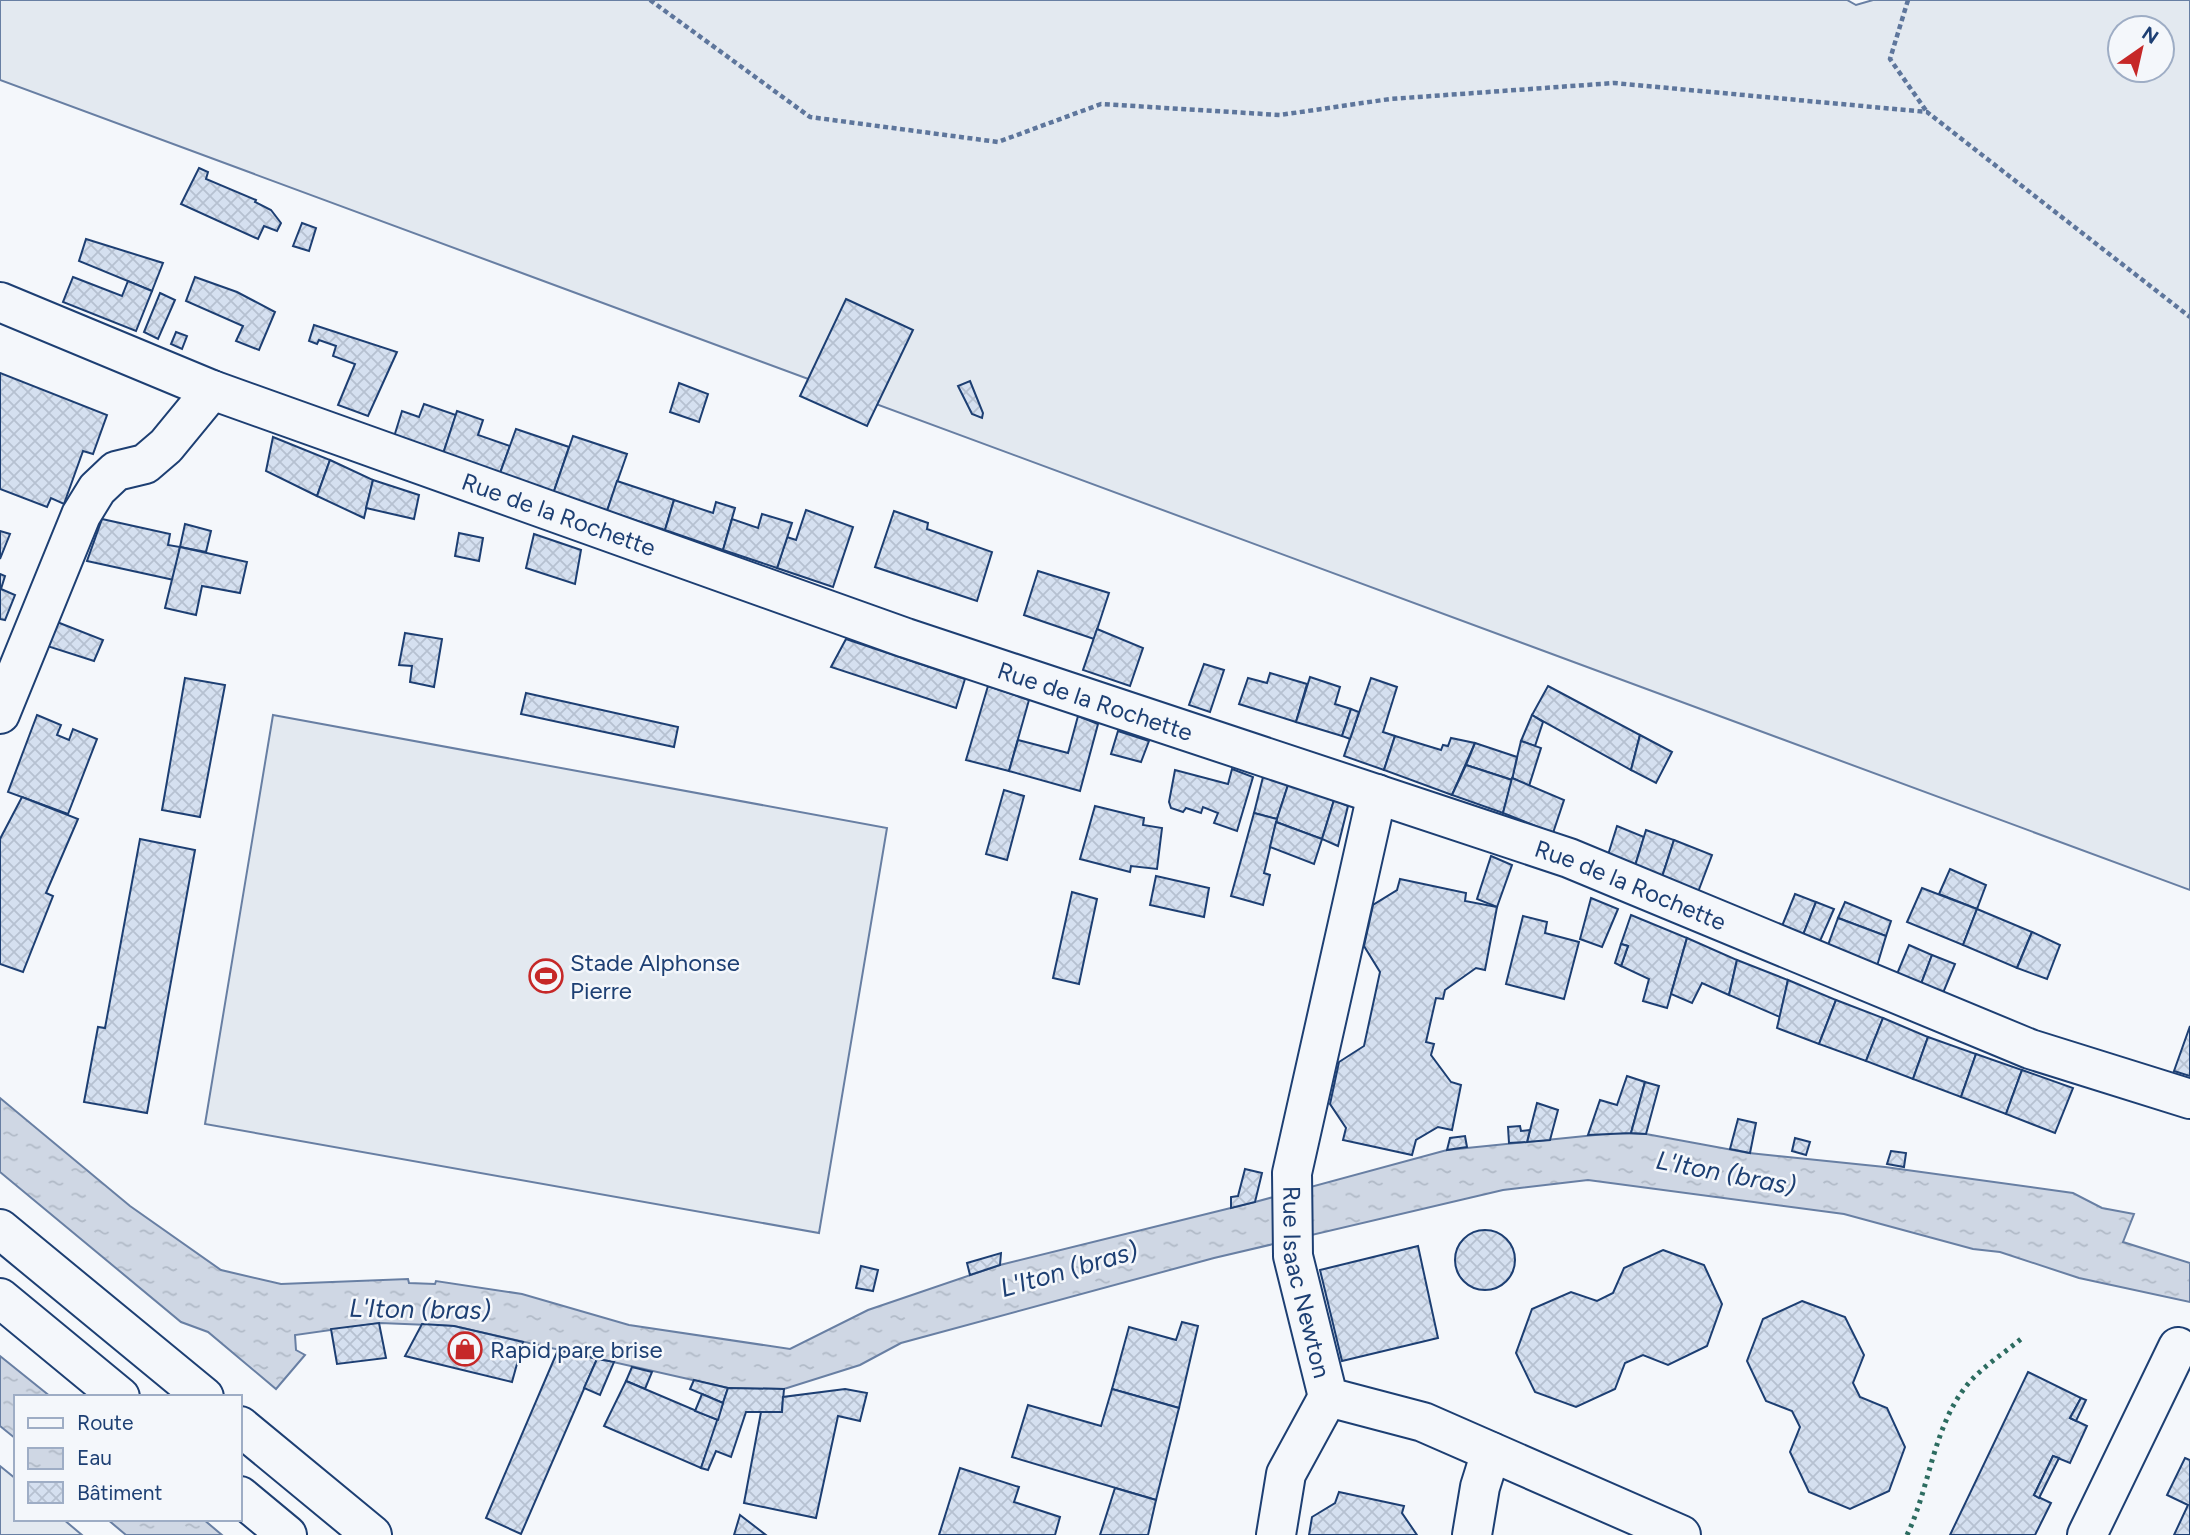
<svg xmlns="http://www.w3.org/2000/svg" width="2190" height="1535" font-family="Figtree,sans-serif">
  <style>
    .grass { fill: #e3e9f0; stroke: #687fa3; stroke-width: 2; fill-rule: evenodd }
    .water { fill: url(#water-ripples); stroke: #687fa3; stroke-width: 2 }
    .building { fill: url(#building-cross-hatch); stroke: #1d3f73; stroke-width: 2 }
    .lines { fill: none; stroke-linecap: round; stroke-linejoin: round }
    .minor-casing { stroke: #1d3f73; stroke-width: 42 }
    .major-casing { stroke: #1d3f73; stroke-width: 42 }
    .path { stroke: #5e769c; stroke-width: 4.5; stroke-dasharray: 5 3.5; stroke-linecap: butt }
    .minor { stroke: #f4f7fb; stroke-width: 38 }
    .major { stroke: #f4f7fb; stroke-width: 38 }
    .hedge { stroke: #2c6c60; stroke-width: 5; stroke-dasharray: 3.5 5; stroke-linecap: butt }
    .labels { text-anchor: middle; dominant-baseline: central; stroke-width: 5; stroke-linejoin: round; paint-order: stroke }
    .street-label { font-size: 24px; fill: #1d3f73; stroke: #f4f7fb }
    .poi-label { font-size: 24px; fill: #1d3f73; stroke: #f4f7fb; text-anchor: start }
    .water-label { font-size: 26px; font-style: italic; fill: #1d3f73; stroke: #f4f7fb }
  </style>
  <defs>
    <pattern id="water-ripples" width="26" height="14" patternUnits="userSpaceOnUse" patternTransform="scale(1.75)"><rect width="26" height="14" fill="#cfd7e4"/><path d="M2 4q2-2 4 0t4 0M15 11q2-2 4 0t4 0" fill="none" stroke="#b1bac7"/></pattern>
    <pattern id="building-cross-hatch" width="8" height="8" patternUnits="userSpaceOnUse" patternTransform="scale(1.75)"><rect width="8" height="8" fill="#d5e0f0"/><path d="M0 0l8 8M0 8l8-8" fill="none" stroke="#b6c1d1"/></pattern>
  </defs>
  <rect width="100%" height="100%" fill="#f4f7fb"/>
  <g class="grass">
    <path d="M0 0H1847L1856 5 1873 0H2190V890L0 80ZM2120 28H2162V70H2120Z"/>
    <polygon points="273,715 887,828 819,1233 205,1124"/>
    <polygon points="0,1466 16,1479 16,1519 63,1519 82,1535 0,1535"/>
  </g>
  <g class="water">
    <polygon points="0,1098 130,1206 221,1270 281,1284 408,1279 409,1283 435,1284 436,1281 522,1294 629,1325 790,1349 868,1310 1000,1265 1255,1202 1447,1150 1615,1133 1646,1134 1749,1153 1885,1167 2073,1193 2102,1208 2134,1214 2123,1242 2190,1263 2190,1302 2079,1278 2000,1252 1973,1249 1844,1214 1588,1180 1503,1190 1214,1258 901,1343 860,1365 784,1389 728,1388 454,1326 380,1323 295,1335 296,1350 305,1355 276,1389 208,1332 181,1322 0,1172"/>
    <polygon points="0,1356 51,1397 16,1397 16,1439 0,1426"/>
    <polygon points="107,1519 203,1519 222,1535 126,1535"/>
  </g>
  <g class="building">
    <polygon points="199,168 208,172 206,179 256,200 255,202 271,210 281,223 277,231 264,226 258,239 181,204"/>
    <polygon points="302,223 316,228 309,251 293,246"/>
    <polygon points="86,239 163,263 152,291 79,261"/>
    <polygon points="73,277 122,296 128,281 152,291 136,331 63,302"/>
    <polygon points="195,277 237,292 275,312 259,350 236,341 243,326 186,301"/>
    <polygon points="160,293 175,300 158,339 144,332"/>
    <polygon points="846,299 913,330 867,426 800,396"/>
    <polygon points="314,325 397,352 368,416 338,405 355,364 333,356 336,346 319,340 317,344 309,341"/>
    <polygon points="176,332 187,336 182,349 171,344"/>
    <polygon points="0,373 107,415 93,454 83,451 64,504 51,498 47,507 0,489"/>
    <polygon points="970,381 983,413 982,418 972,414 958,386"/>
    <polygon points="679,383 708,394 699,422 670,412"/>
    <polygon points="424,404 456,415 442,457 393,440 402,411 419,417"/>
    <polygon points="457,411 483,420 478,435 510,446 499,476 442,457"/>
    <polygon points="516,429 569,447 553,494 499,476"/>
    <polygon points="573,436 627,454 607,511 553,494"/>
    <polygon points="273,437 330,460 317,496 266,471"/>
    <polygon points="330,460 373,480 364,518 317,496"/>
    <polygon points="373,480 419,495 414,519 366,508"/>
    <polygon points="617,481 674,500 665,530 607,511"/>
    <polygon points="674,500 713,513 716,502 735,508 723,550 665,530"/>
    <polygon points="806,510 853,527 833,587 777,568 787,537 796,540"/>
    <polygon points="894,511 928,523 927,529 992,552 977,601 875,567"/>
    <polygon points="762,514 792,523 777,568 723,550 732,519 758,528"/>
    <polygon points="102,519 170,534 168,545 180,547 174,580 87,561"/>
    <polygon points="185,524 211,531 206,552 180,547"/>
    <polygon points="0,531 10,534 0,559"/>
    <polygon points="459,533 483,538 479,561 455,556"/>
    <polygon points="534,534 581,550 575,584 526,568"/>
    <polygon points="180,547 247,562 240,593 202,586 196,615 165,608"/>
    <polygon points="1038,571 1109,593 1094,639 1024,615"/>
    <polygon points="0,574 5,576 1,589 15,595 5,620 0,619"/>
    <polygon points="57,622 103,640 94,661 47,646"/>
    <polygon points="1097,629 1143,648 1130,686 1083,670"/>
    <polygon points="405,633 442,639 434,687 410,682 412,666 399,665"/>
    <polygon points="846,639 965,679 956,708 831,667"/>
    <polygon points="1204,664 1224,670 1210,712 1189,705"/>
    <polygon points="1270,673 1307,684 1296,722 1239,704 1248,678 1267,683"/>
    <polygon points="1310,677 1340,687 1335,704 1351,709 1342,736 1296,722"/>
    <polygon points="185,678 225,685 200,817 162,810"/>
    <polygon points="1371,678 1397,687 1383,732 1395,736 1384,770 1344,756"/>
    <polygon points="988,686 1029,700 1009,771 966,760"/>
    <polygon points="1548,686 1640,735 1631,770 1532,715"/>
    <polygon points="526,693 678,727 674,747 521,714"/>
    <polygon points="1351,709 1359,712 1350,739 1342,736"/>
    <polygon points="37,715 61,725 57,735 69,740 73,729 97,739 68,814 8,792"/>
    <polygon points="1532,715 1543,722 1535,746 1521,741"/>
    <polygon points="1078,716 1098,724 1080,791 1009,771 1018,740 1068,753"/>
    <polygon points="1118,731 1149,741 1141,762 1111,754"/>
    <polygon points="1640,735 1672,752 1656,783 1631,770"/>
    <polygon points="1395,736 1441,750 1443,745 1448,746 1451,738 1475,743 1452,795 1384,770"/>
    <polygon points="1521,741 1541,748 1529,786 1512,778"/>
    <polygon points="1475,743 1517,757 1512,780 1466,765"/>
    <polygon points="1466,765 1512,780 1503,813 1452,795"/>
    <polygon points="1232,769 1253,777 1237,831 1214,823 1218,813 1203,807 1201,813 1186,808 1183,812 1171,808 1169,802 1175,770 1228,784"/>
    <polygon points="1263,777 1288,785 1277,819 1254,813"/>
    <polygon points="1512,778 1564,800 1553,833 1503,813"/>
    <polygon points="1288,785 1334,800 1322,839 1276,822"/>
    <polygon points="1004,790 1024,796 1007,860 986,854"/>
    <polygon points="22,797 78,819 46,893 53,896 23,972 0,964 0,839"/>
    <polygon points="1334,800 1348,806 1338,846 1322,839"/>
    <polygon points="1095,806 1144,818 1143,825 1162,828 1157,869 1131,866 1130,872 1080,859"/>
    <polygon points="1254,813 1277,819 1264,873 1270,875 1263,905 1231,896"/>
    <polygon points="1276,822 1322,839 1314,864 1270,847"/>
    <polygon points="1617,826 1644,837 1635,866 1608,855"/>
    <polygon points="1646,830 1674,840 1662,877 1635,866"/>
    <polygon points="140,839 195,850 147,1113 84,1102 98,1027 105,1028"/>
    <polygon points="1674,840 1712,855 1698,892 1662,877"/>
    <polygon points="1491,856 1512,865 1497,907 1477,899"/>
    <polygon points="1950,869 1986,885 1977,909 1939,894"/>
    <polygon points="1156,876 1209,888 1204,917 1150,905"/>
    <polygon points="1400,879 1466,893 1465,901 1497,907 1485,970 1476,968 1445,990 1443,999 1436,998 1426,1042 1434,1044 1431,1055 1451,1082 1461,1085 1452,1130 1438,1127 1416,1140 1412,1155 1343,1140 1346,1128 1330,1104 1339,1062 1364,1046 1380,972 1364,946 1373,905 1397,890"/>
    <polygon points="1922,888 1977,909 1963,945 1907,922"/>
    <polygon points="1072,892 1097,899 1079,984 1053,978"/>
    <polygon points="1795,894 1816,902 1803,935 1782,926"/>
    <polygon points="1591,898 1618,909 1602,947 1580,939"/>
    <polygon points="1816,902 1834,909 1820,941 1803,935"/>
    <polygon points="1845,902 1891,921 1886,936 1838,918"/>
    <polygon points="1977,909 2032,932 2017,968 1963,945"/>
    <polygon points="1631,915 1687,938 1667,1008 1643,1001 1649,979 1621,966 1628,946 1621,944"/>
    <polygon points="1523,916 1547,922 1545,933 1579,942 1564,999 1506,984"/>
    <polygon points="1838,918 1886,936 1877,966 1828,945"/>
    <polygon points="2032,932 2060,945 2047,979 2017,968"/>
    <polygon points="1687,938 1737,960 1729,995 1702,983 1692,1003 1671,994"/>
    <polygon points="1621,944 1628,946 1621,966 1615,963"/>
    <polygon points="1909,945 1932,955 1921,984 1897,974"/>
    <polygon points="1932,955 1955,964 1943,993 1921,984"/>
    <polygon points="1737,960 1788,980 1780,1017 1729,995"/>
    <polygon points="1788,980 1836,1000 1819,1044 1777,1028"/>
    <polygon points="1836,1000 1883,1018 1866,1061 1819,1044"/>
    <polygon points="1883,1018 1928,1037 1913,1079 1866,1061"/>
    <polygon points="2190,1026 2190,1076 2174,1071"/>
    <polygon points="1928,1037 1976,1054 1961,1097 1913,1079"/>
    <polygon points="1976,1054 2022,1070 2006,1114 1961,1097"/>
    <polygon points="2022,1070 2073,1088 2055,1133 2006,1114"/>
    <polygon points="1627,1076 1645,1082 1631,1133 1588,1135 1600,1100 1617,1105"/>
    <polygon points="1645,1082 1659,1086 1646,1134 1631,1133"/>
    <polygon points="1537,1103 1558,1110 1550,1140 1527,1142"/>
    <polygon points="1738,1119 1756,1123 1750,1153 1730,1149"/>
    <polygon points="1520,1126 1521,1131 1530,1130 1527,1142 1509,1143 1508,1127"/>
    <polygon points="1465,1136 1467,1147 1447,1150 1450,1138"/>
    <polygon points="1795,1138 1810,1142 1806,1155 1792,1151"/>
    <polygon points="1891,1151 1906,1153 1904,1167 1887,1164"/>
    <polygon points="1245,1169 1262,1173 1255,1202 1231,1208 1231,1197 1238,1196"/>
    <circle cx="1485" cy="1260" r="30"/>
    <polygon points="1418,1246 1438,1338 1342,1361 1320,1270"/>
    <polygon points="1663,1250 1704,1265 1722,1304 1707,1346 1668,1365 1643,1355 1625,1363 1615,1389 1576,1407 1535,1392 1516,1353 1532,1309 1571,1292 1597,1301 1613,1293 1624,1268"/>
    <polygon points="1001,1253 1000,1265 970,1275 967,1263"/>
    <polygon points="861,1266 878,1270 873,1291 856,1288"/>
    <polygon points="1802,1301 1845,1317 1864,1355 1853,1383 1860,1397 1887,1408 1905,1447 1889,1491 1850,1509 1809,1492 1790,1452 1800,1427 1792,1411 1766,1401 1747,1361 1763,1319"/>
    <polygon points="1182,1322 1198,1326 1179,1408 1112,1389 1129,1327 1176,1340"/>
    <polygon points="379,1323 386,1358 337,1364 331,1329"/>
    <polygon points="422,1324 454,1326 523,1342 512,1382 405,1356"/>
    <polygon points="558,1350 597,1359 521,1534 486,1518"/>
    <polygon points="597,1359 614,1362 600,1395 584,1388"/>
    <polygon points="632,1367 652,1372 645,1389 626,1381"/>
    <polygon points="2028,1372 2081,1398 2070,1418 2087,1426 2070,1463 2053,1456 2034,1495 2051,1503 2035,1535 1950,1535"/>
    <polygon points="694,1380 728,1388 723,1403 690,1389"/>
    <polygon points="626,1381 718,1420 701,1468 604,1426"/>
    <polygon points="728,1388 784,1389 782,1412 746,1412 731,1457 716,1451 708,1470 701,1468"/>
    <polygon points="845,1389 867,1393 860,1421 838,1416 816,1518 744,1503 761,1412 782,1412 783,1397"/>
    <polygon points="1112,1389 1179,1408 1156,1500 1012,1457 1028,1405 1101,1426"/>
    <polygon points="702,1394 723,1403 718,1420 695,1411"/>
    <polygon points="2081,1398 2086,1400 2076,1421 2070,1418"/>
    <polygon points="2053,1456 2059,1458 2039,1498 2034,1495"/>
    <polygon points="2185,1458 2190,1460 2190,1535 2174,1535 2188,1505 2167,1495"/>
    <polygon points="960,1468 1019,1487 1014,1502 1060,1517 1055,1535 939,1535"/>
    <polygon points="1115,1488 1156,1500 1148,1535 1100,1535"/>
    <polygon points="1339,1492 1404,1506 1402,1513 1417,1535 1309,1535 1312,1517 1335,1503"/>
    <polygon points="740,1515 766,1535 734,1535"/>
  </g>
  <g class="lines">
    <defs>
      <g id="minor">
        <path id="s1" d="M0 302 212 390 906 638 1569 858 2030 1049 2190 1099"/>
        <polyline points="0,714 81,515 97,489 116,471 145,464 166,446 212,390"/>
        <path id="s2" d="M1377 794 1292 1173 1293 1256 1328 1397 1423 1422 1681 1535"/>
        <polyline points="1276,1535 1286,1474 1328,1397"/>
        <polyline points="1472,1535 1480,1487 1491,1452"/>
        <polyline points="2087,1535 2178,1347"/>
      </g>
      <g id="major">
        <polyline points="0,1229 204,1397"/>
        <polyline points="0,1298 120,1397"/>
        <polyline points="240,1426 372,1535"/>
        <polyline points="240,1496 287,1535"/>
      </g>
    </defs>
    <use href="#minor" class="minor-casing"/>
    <use href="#major" class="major-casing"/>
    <g class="path">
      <polyline points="650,0 810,117 998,142 1101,104 1280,115 1390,99 1614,83 1927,112 2190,317"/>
      <polyline points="1908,0 1890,59 1927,112"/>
    </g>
    <use href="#minor" class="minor"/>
    <use href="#major" class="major"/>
    <path class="hedge" d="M1907 1535C1930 1487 1933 1427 1967 1385 1982 1367 2003 1354 2021 1339"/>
  </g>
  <defs>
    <symbol id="stadium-ring" viewBox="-11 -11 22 22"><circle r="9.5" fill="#f4f7fb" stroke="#c62828" stroke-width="1.5"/><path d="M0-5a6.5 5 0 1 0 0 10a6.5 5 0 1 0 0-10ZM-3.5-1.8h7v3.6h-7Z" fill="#c62828"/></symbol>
    <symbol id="shop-ring" viewBox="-11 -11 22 22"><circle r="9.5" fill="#f4f7fb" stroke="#c62828" stroke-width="1.5"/><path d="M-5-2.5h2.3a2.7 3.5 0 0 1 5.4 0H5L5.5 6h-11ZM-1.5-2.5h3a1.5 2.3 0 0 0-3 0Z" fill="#c62828"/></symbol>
  </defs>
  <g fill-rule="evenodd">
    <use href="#stadium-ring" x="527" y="957" width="38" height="38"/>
    <use href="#shop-ring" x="446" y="1330" width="38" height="38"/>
  </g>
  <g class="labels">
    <g class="street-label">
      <text stroke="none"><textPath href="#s1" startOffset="598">Rue de la Rochette</textPath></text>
      <text stroke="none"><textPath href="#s1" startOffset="1166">Rue de la Rochette</textPath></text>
      <text stroke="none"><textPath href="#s1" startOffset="1732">Rue de la Rochette</textPath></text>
      <text stroke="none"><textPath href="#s2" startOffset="499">Rue Isaac Newton</textPath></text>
    </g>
    <g class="poi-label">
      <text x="570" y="962">Stade Alphonse<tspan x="570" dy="28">Pierre</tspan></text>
      <text x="490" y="1349">Rapid pare brise</text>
    </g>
    <g class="water-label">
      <text transform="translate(1726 1173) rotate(11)">L'Iton (bras)</text>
      <text transform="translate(1069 1269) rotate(-16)">L'Iton (bras)</text>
      <text transform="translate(420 1309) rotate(1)">L'Iton (bras)</text>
    </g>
  </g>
  <rect x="14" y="1395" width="228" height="126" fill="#f4f7fb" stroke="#9eadc5" stroke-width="2"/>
  <rect x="28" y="1418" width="35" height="10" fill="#f4f7fb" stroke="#9eadc5" stroke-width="2"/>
  <text x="77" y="1430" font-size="21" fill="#1d3f73">Route</text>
  <rect x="28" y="1448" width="35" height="21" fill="url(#water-ripples)" stroke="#9eadc5" stroke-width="2"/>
  <text x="77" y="1465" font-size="21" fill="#1d3f73">Eau</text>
  <rect x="28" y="1482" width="35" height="21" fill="url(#building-cross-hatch)" stroke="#9eadc5" stroke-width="2"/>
  <text x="77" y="1500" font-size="21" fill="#1d3f73">Bâtiment</text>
  <g transform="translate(2141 49) rotate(34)"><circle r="33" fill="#f4f7fb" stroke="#9eadc5" stroke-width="2"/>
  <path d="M0-5L12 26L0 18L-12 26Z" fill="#c62828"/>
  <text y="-10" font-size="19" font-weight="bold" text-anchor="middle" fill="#1d3f73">N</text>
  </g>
</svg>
